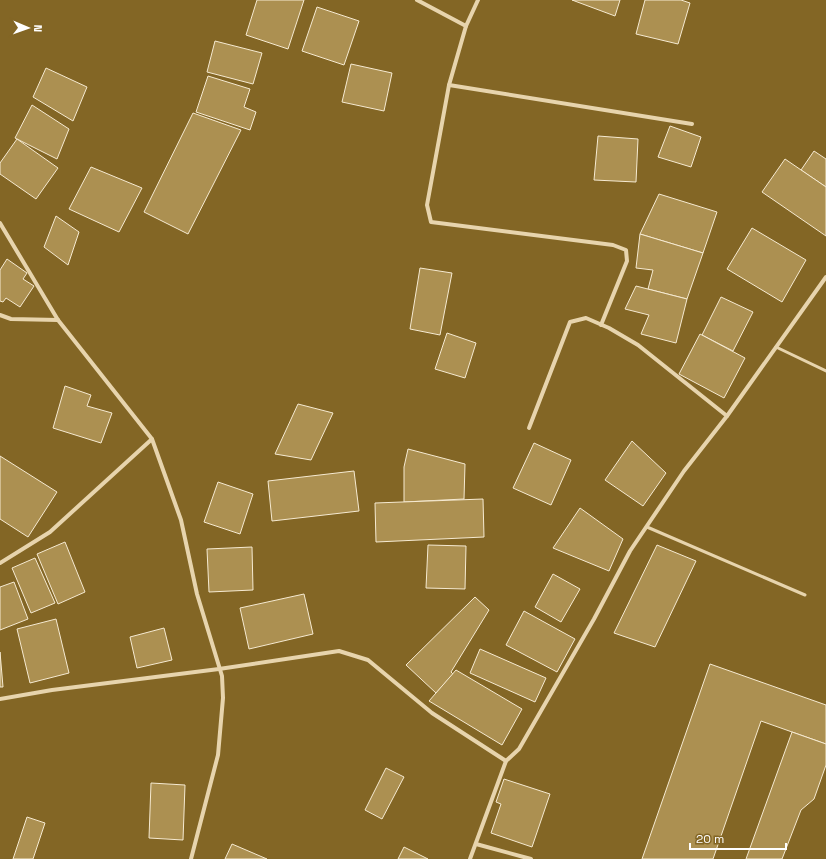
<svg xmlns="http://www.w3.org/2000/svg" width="826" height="859" font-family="'Space Grotesk',sans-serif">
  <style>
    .building { fill: #ac9051; stroke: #f6ead1 }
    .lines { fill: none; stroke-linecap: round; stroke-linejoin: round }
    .lane { stroke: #e7d4ad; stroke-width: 3 }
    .street { stroke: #e7d4ad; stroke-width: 4 }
  </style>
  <rect width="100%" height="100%" fill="#836625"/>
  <g class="building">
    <polygon points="257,0 304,0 288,49 246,35"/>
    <polygon points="572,0 620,0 615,16"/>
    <polygon points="645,0 681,0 690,3 678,44 636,34"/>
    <polygon points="317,7 359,21 344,65 302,51"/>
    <polygon points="215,41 262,53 253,84 207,72"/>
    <polygon points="351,64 392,73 384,111 342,102"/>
    <polygon points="46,68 87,87 73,121 33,97"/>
    <polygon points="208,76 250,89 244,107 256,112 250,130 196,112"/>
    <polygon points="32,105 69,129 57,159 15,138"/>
    <polygon points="193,113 241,130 188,234 144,212"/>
    <polygon points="670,126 701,137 691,167 658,157"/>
    <polygon points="598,136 638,139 636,182 594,180"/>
    <polygon points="17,139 58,168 36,199 0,174 0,163"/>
    <polygon points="814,151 826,159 826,187 801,170"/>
    <polygon points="785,159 826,187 826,236 762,192"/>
    <polygon points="91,167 142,188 119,232 69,209"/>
    <polygon points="659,194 717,212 703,253 640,234"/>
    <polygon points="56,216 79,232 68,265 44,247"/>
    <polygon points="752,228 806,260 782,302 727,269"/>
    <polygon points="640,234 703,253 687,299 648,289 653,270 636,268"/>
    <polygon points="7,259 27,273 23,279 34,286 20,307 6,298 3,302 0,301 0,270"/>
    <polygon points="420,268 452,273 440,335 410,329"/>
    <polygon points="636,286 687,299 676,343 641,334 649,315 625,309"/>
    <polygon points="721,297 753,312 733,351 702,335"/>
    <polygon points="447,333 476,343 465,378 435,369"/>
    <polygon points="700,334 745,358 724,398 679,374"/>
    <polygon points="65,386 91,395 87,406 112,413 101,443 53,428"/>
    <polygon points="298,404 333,413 311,460 275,454"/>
    <polygon points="632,441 666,473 643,506 605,480"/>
    <polygon points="534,443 571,460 551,505 513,488"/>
    <polygon points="408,449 465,464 464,499 404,502 404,467"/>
    <polygon points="0,456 57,492 28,537 0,519"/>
    <polygon points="354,471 359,511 272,521 268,481"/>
    <polygon points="218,482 253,494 240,534 204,522"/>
    <polygon points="483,499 484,537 376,542 375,503"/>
    <polygon points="580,508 623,539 609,571 553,548"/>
    <polygon points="65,542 85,592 58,604 37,554"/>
    <polygon points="428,545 466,546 465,589 426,588"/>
    <polygon points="657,545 696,561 655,647 614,633"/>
    <polygon points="252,547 253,590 209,592 207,549"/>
    <polygon points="35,558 55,603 31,613 12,568"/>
    <polygon points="553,574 580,589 561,622 535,607"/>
    <polygon points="14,582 28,619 0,630 0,587"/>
    <polygon points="304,594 313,634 249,649 240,608"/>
    <polygon points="475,597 489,610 451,672 453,674 436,693 406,665"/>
    <polygon points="524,611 575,639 557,672 506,645"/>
    <polygon points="56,619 69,673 30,683 17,629"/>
    <polygon points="164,628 172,660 137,668 130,637"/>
    <polygon points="480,649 546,678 535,702 470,673"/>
    <polygon points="0,652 3,687 0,687"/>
    <polygon points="710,664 826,705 826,744 761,721 713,859 642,859"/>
    <polygon points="456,670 522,709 502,745 429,701"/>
    <polygon points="792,732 826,744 826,765 814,799 801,810 782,859 746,859"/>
    <polygon points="386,768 404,777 382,819 365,810"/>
    <polygon points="504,779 550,794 532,847 491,833 501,804 496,802"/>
    <polygon points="151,783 185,785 183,840 149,838"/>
    <polygon points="27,817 45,823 33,859 13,859"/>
    <polygon points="232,844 267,859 225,859"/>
    <polygon points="404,847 428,859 398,859"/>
  </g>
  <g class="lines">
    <g class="lane">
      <polyline points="776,347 826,371"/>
      <polyline points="647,527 805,595"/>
    </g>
    <g class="street">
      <polyline points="417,0 466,26"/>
      <polyline points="478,0 466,26 449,85 692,124"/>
      <polyline points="449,85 427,205 431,222 613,245 626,250 627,261 601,325"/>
      <polyline points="0,223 58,320 152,439 181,520 197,594 222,676 223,698 218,755 191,859"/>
      <polyline points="0,315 11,319 58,320"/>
      <polyline points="529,428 570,322 586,318 609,328 638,345 727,416"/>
      <polyline points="0,563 50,532 152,439"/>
      <polyline points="0,699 52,690 219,669 339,651 368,660 432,713 506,761"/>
      <polyline points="476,844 531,859"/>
      <polyline points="470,859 506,761 519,749 594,619 630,551 684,471 727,416 826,277"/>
    </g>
  </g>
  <g transform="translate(28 28) rotate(92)" stroke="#836625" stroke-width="3" paint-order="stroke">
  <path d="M0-3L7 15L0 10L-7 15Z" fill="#ffffff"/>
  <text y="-6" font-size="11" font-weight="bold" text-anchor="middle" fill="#ffffff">N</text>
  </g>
  <path d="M690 843v6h96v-6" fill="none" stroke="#ffffff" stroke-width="2"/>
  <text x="696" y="843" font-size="12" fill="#ffffff" stroke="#836625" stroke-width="3" paint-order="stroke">20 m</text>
</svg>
